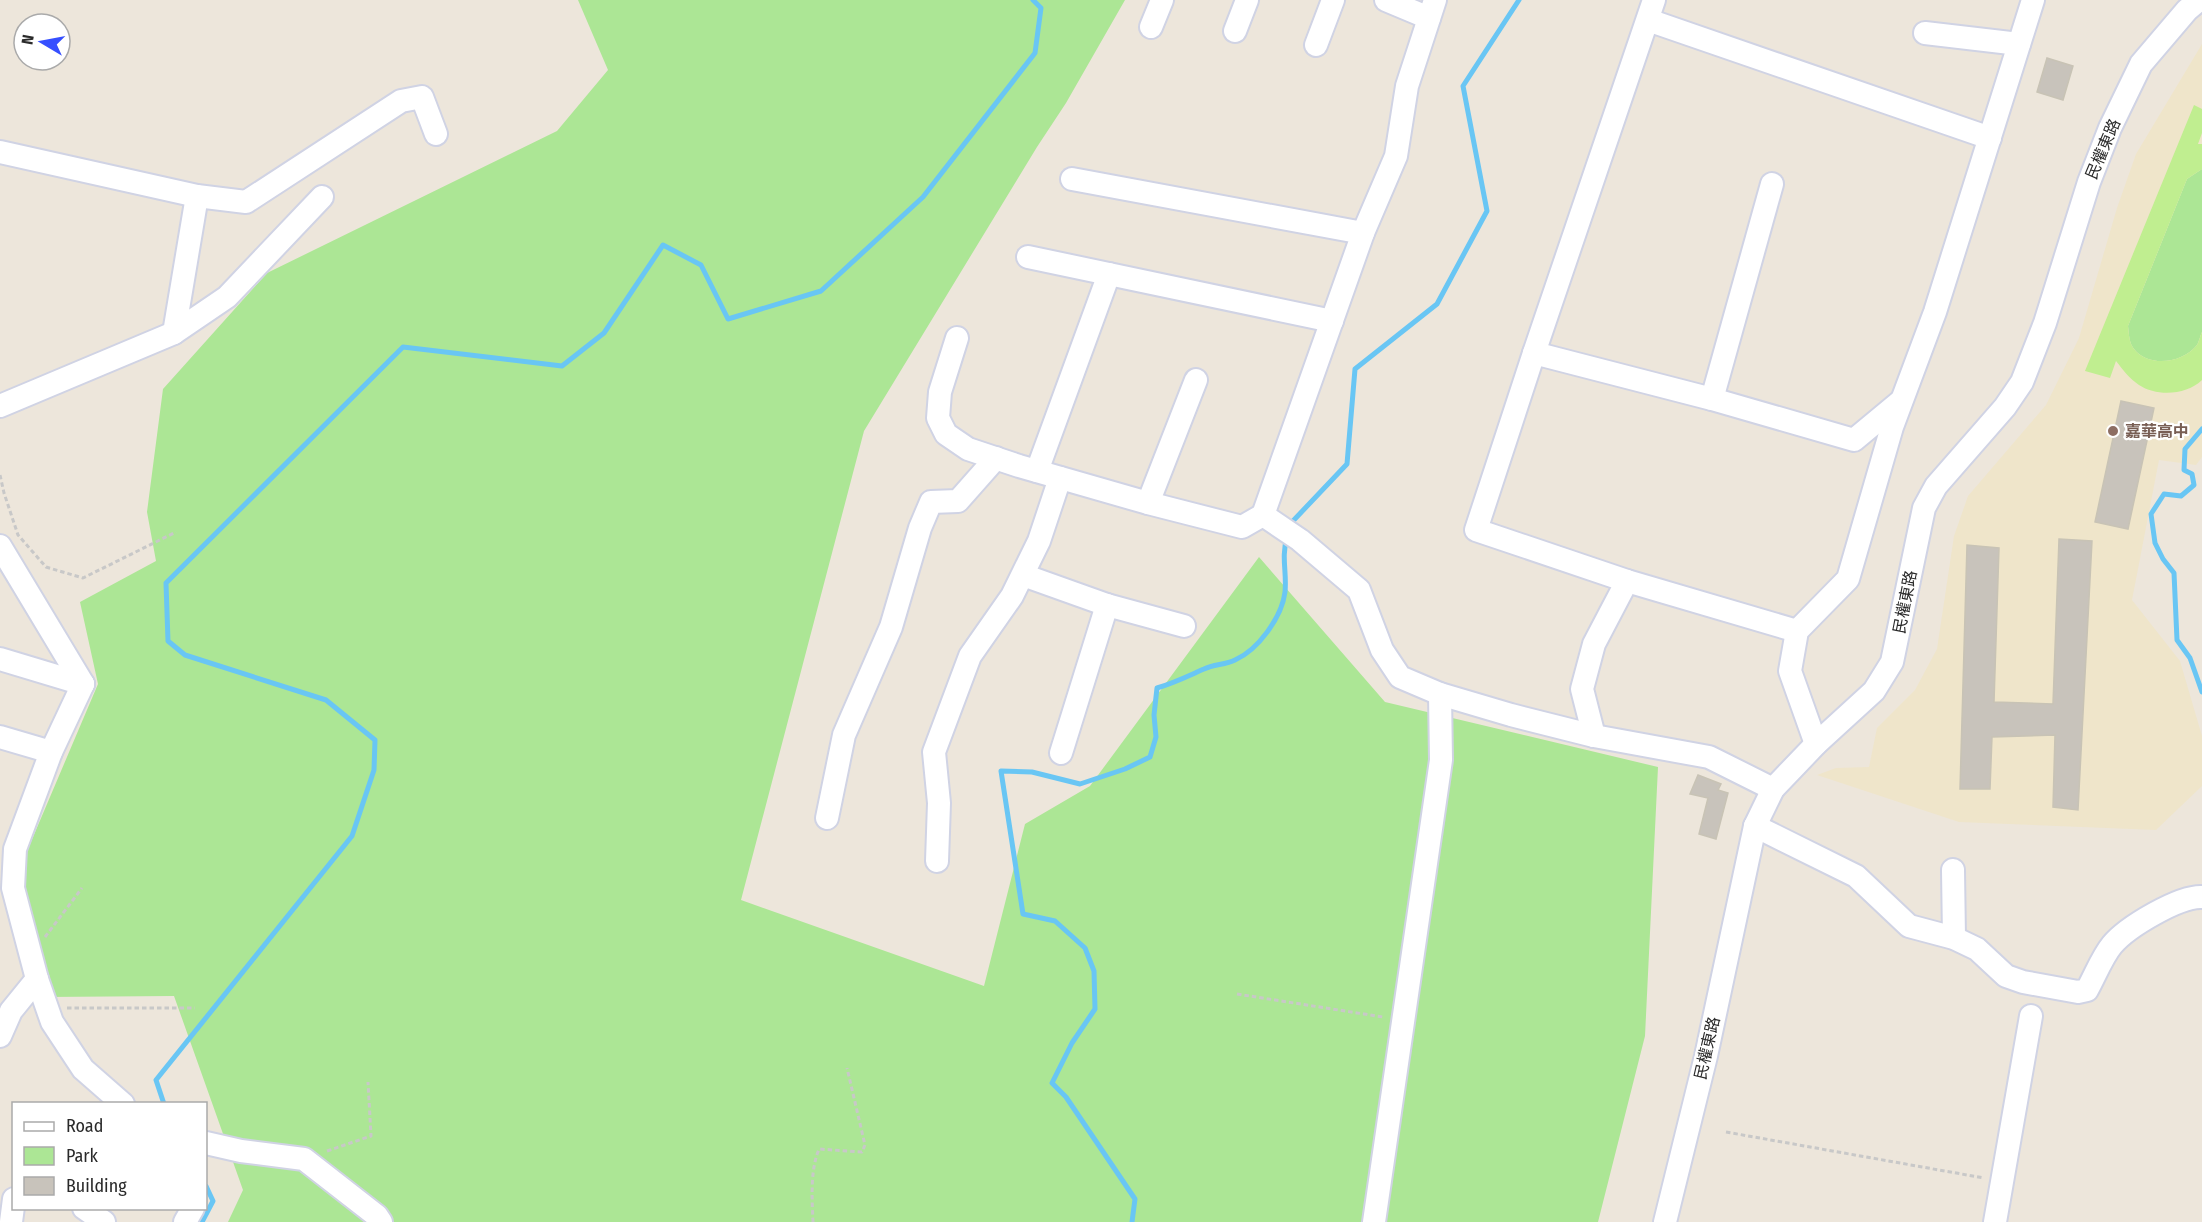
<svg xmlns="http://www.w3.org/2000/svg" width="2202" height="1222" font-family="'Fira Sans Condensed','Noto Sans TC',sans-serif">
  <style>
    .education { fill: #efe5ca }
    .green { fill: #ace695 }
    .pitch { fill: #c0ee90 }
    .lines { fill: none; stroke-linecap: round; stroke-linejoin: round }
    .stream { stroke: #69c6f4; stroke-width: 5 }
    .building { fill: #c8c3bb; stroke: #c8c3b5; stroke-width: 1.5 }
    .minor-casing { stroke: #d0d3e4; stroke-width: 26 }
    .path { stroke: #c8c8c8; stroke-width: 3; stroke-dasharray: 4.5 3; stroke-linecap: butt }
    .minor { stroke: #fff; stroke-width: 22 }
    .education-dot { fill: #8d6e63; stroke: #fff; stroke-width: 2 }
    .labels { text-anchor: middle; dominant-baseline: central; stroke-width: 4.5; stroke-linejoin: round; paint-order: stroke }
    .street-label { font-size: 16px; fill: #2a2a2a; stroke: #fff }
    .education-label { font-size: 16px; font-weight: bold; fill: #785e54; stroke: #fff; text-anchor: start }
  </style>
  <rect width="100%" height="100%" fill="#ede6db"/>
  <polygon class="education" points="2202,44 2202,457 2196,465 2159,460 2132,600 2180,661 2202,736 2202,786 2156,830 1959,822 1817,775 1836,768 1869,767 1877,728 1915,690 1937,649 1954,536 1968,496 2046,405 2079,338 2117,208 2136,154"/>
  <g class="green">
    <polygon points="578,0 1125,0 1066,103 1037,147 864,431 741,900 984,986 1025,824 1090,786 1259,557 1385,702 1658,767 1645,1036 1598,1222 228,1222 243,1190 174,996 45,997 16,877 98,684 80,602 156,561 147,512 163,389 267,273 557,131 608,70"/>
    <path d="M2202 169V332C2200 336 2199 342 2197 345 2183 363 2149 368 2134 349 2129 343 2129 334 2128 326L2187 179Z"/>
  </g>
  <path class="pitch" d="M2194 105 2202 109V133L2198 144H2202V169L2187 179 2128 326C2129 334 2129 343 2134 349 2149 368 2183 363 2197 345 2199 342 2200 336 2202 332V380C2187 395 2157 397 2139 385 2130 379 2123 370 2116 361L2110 378 2085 371Z"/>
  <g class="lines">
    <g class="stream">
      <polyline points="2202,429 2185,449 2184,470 2192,474 2194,485 2181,496 2164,494 2151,514 2155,543 2163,559 2174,573 2177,640 2190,658 2202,692"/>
      <polyline points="1291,526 1292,522 1347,464 1355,369 1437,304 1487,211 1463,86 1519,0"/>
      <polyline points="164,1104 156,1080 352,836 374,770 375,740 326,700 185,655 168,641 166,583 403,347 562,366 604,333 663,245 701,265 728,319 821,291 923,197 1035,53 1041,8 1033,0"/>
      <polyline points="202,1222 213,1201 206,1186"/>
      <path d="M1132 1222 1135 1199 1066 1097 1052 1083 1072 1043 1095 1009 1094 971 1085 948 1055 921 1023 914 1001 771 1032 772 1080 784 1125 769 1150 757 1156 737 1154 715 1157 688C1174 683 1188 676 1204 669 1214 664 1225 665 1235 660 1258 650 1282 617 1285 592 1287 572 1281 558 1287 537"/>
    </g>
  </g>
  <g class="building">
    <polygon points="2047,58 2073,66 2063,100 2037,92"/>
    <polygon points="2121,401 2154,408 2128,529 2095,522"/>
    <polygon points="2059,539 2092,541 2078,810 2053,807 2055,735 1992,737 1990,789 1960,789 1967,545 1999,548 1994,702 2053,704"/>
    <polygon points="1698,775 1721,784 1718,790 1728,793 1716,839 1699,834 1708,798 1690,794"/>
  </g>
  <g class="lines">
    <defs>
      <g id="minor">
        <polyline points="1386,0 1429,18"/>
        <polyline points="1435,0 1407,86 1396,156 1363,233 1263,515 1300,540 1359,590 1382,650 1400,677 1440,694 1511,715 1594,736 1709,757 1773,789"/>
        <polyline points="1654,0 1534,353 1476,530 1627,581 1797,631"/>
        <polyline points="1648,20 1990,138"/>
        <polyline points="1151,27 1162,0"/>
        <polyline points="1235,31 1247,0"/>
        <polyline points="1925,33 2019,44"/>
        <polyline points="1316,45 1333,0"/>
        <polyline points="0,152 197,196 246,202 401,101 422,97 436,134"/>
        <polyline points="1072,179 1363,233"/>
        <polyline points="1028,257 1332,321"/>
        <polyline points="174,333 197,196"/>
        <polyline points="957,338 940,392 938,418 946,434 968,449 1019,466 1148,503 1242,527 1263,515"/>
        <polyline points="1534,353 1712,399 1854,440 1901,401"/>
        <polyline points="1712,399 1772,184"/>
        <polyline points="0,406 174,333 227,297 322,197"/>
        <polyline points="1037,471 1109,274"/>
        <polyline points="1148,503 1196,380"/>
        <polyline points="0,546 83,684"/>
        <polyline points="1023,575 1107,605 1184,626"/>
        <polyline points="0,659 83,684"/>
        <polyline points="83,684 51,752 15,849 13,888 37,979 52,1022 83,1069 123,1104"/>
        <polyline points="1594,736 1582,689 1594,644 1627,581"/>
        <polyline points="0,737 51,752"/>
        <polyline points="1816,744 1790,671 1797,631 1848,579 1892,427 1935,312 2033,0"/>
        <polyline points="1061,753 1107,605"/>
        <polyline points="827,818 844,735 891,627 920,528 931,502 958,501 996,458"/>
        <path d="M1755 826 1856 876 1909 926 1954 938 1977 949 2006 976 2023 982 2078 992 2087 990C2095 976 2102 957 2112 945 2127 927 2179 896 2202 897"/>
        <polyline points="937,861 939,803 934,752 970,656 1012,596 1039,541 1060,478"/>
        <polyline points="1953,870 1954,938"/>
        <polyline points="0,1036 11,1011 37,979"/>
        <polyline points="206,1143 241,1151 304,1159 377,1216 381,1222"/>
        <polyline points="84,1208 104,1222"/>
        <polyline points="11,1222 14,1199"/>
        <polyline points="185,1222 193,1208"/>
        <polyline points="1374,1222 1441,760 1440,694"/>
        <polyline points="1665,1222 1706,1056 1755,826 1773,789 1816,744 1874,691 1892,662 1924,508 1936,486 2005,407 2022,382 2045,323 2089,182 2110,128 2141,64 2187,10 2199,0"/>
        <polyline points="1995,1222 2031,1016"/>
      </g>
    </defs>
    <use href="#minor" class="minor-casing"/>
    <g class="path">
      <polyline points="0,475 4,493 18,535 46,567 83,578 176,532"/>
      <polyline points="45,937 82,888"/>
      <polyline points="1237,994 1383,1017"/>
      <polyline points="67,1008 195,1008"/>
      <polyline points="1726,1132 1984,1178"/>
      <polyline points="327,1151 371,1136 368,1082"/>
      <path d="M813 1222C812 1198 810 1171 819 1149L862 1152 865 1145 847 1068"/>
    </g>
    <use href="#minor" class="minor"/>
  </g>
  <circle class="education-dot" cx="2113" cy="431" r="6"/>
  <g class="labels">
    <g class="street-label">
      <text transform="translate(2103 149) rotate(-67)">民權東路</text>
      <text transform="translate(1905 602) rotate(-79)">民權東路</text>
      <text transform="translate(1707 1048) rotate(-77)">民權東路</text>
    </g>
    <g class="education-label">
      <text x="2125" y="431">嘉華高中</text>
    </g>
  </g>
  <rect x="12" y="1102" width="195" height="108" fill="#ffffff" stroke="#aaaaaa" stroke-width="1.5"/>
  <rect x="24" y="1122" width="30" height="9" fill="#ffffff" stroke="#aaaaaa" stroke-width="1.5"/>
  <text x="66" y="1132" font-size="18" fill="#2a2a2a">Road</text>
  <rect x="24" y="1147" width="30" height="18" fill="#ace695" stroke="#aaaaaa" stroke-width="1.5"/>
  <text x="66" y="1162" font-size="18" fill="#2a2a2a">Park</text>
  <rect x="24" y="1177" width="30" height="18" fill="#c8c3bb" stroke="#aaaaaa" stroke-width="1.5"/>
  <text x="66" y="1192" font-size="18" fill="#2a2a2a">Building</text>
  <g transform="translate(42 42) rotate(280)"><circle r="28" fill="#ffffff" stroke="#aaaaaa" stroke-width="1.5"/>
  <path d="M0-4.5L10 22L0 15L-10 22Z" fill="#364fff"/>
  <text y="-9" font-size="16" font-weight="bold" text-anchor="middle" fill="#2a2a2a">N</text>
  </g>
</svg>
